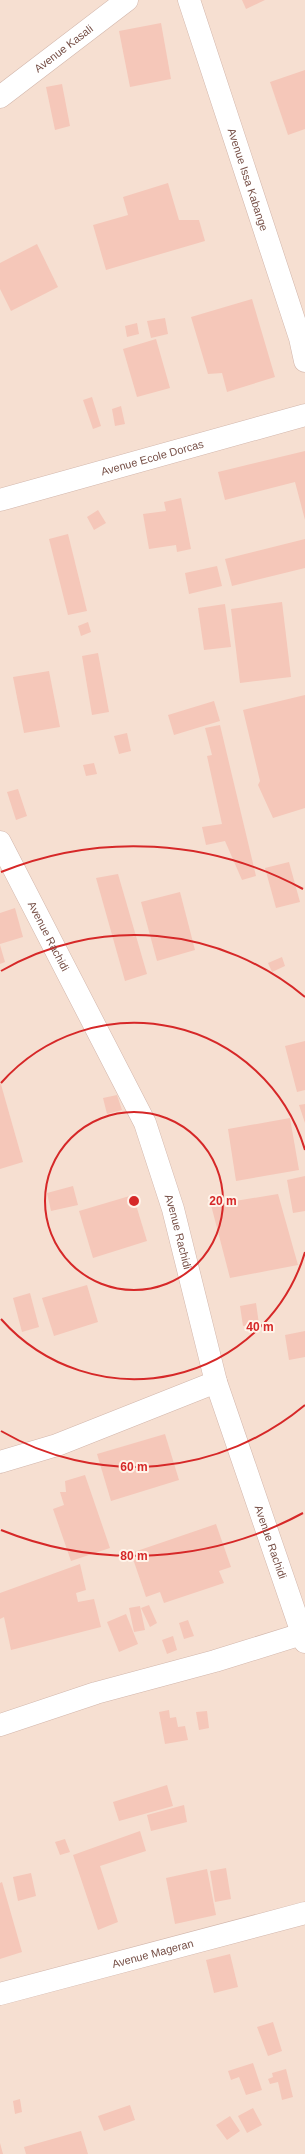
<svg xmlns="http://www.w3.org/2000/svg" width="305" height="2154" font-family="Helvetica,sans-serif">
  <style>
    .residential { fill: #f6dfd1 }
    .building { fill: #f5c7b9 }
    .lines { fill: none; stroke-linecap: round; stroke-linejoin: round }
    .street-casing { stroke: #d2b6ab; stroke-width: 23 }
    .street { stroke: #fff; stroke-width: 22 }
    .ring { fill: none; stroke: #d62828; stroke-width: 2 }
    .labels { text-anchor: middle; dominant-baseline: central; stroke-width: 4; stroke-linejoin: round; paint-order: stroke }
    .street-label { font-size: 11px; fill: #775047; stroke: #fff4ea }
    .centre { fill: #d62828; stroke: #fff4ea; stroke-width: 2 }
    .ring-label { font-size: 12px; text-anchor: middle; font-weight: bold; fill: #d62828; stroke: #fff4ea; stroke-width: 4; stroke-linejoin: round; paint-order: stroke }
  </style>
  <rect width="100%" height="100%" fill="#feefe3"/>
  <rect class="residential" x="0" y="0" width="305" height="2154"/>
  <g class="building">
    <polygon points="242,0 265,0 246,9"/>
    <polygon points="161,23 171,79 130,87 119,31"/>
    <polygon points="305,70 305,129 288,135 270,82"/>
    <polygon points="62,84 70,126 55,130 46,87"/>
    <polygon points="168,183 179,220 199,220 205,241 106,270 93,225 128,215 123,197"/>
    <polygon points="37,244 58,287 11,311 0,289 0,263"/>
    <polygon points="252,299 275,377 227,392 222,373 208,374 191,317"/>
    <polygon points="165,318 168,334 151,338 147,321"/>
    <polygon points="137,323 139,334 127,337 125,326"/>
    <polygon points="156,339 170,388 137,397 123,349"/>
    <polygon points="92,397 101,426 93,429 83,400"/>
    <polygon points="121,406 125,424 115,426 112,409"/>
    <polygon points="305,451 305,520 295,482 225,500 218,472"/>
    <polygon points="181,498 191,549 177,552 176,545 149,549 143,514 166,511 164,502"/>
    <polygon points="98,510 106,523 94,530 87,517"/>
    <polygon points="68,534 87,611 68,615 49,539"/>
    <polygon points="305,539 305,568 232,586 225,559"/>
    <polygon points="217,566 222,586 189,594 185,573"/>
    <polygon points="282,602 291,677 240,683 231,609"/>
    <polygon points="225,604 231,647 204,650 198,608"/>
    <polygon points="88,622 91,632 81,636 78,626"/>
    <polygon points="98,653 109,712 92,715 82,656"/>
    <polygon points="49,671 60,727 24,733 13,677"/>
    <polygon points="305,695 305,808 273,818 258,785 260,781 243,710"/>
    <polygon points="214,701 220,721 174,735 168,715"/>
    <polygon points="220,725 256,876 242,880 225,841 206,845 202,827 222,824 207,756 212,755 205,728"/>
    <polygon points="127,733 131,751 119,754 114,736"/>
    <polygon points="94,763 97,774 86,776 83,765"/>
    <polygon points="18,789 27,816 16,820 7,792"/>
    <polygon points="289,862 300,902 276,908 265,868"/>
    <polygon points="118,874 147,974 125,981 96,878"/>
    <polygon points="180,892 195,950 157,961 141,902"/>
    <polygon points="15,908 23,937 0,944 0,913"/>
    <polygon points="0,945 5,962 0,964"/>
    <polygon points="282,957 285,966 272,972 268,963"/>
    <polygon points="305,1041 305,1090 297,1092 285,1046"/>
    <polygon points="0,1081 23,1162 0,1169"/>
    <polygon points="117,1095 122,1110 107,1114 103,1098"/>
    <polygon points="305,1104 305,1123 299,1105"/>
    <polygon points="290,1118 299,1170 236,1181 228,1129"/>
    <polygon points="305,1176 305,1211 293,1213 287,1180"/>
    <polygon points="73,1186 78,1205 51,1211 47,1193"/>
    <polygon points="278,1194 298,1265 230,1278 211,1205"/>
    <polygon points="133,1195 147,1241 93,1258 79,1211"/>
    <polygon points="87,1285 98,1322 54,1336 42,1298"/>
    <polygon points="30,1293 39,1327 22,1332 13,1298"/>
    <polygon points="256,1303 259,1324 243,1326 240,1306"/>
    <polygon points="305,1331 305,1357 289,1360 285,1335"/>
    <polygon points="165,1434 179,1480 111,1501 97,1454"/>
    <polygon points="85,1475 110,1548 71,1561 53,1509 64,1505 60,1492 66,1492 65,1481"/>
    <polygon points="216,1524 231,1567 219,1571 224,1583 164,1603 160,1592 146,1597 131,1553"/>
    <polygon points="80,1564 86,1590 76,1593 78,1602 94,1599 101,1627 11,1650 4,1617 0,1619 0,1593"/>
    <polygon points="149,1605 157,1623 150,1627 141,1608"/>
    <polygon points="140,1606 145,1630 134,1632 129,1608"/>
    <polygon points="126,1614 138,1644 119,1652 107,1622"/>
    <polygon points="188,1620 194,1636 184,1639 179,1623"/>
    <polygon points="173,1636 177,1650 167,1654 162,1640"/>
    <polygon points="169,1710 170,1718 176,1717 178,1727 185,1726 188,1740 165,1744 159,1712"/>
    <polygon points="207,1711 209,1728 199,1730 196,1712"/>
    <polygon points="167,1785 173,1806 119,1821 113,1802"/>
    <polygon points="184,1805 187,1822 151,1831 147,1815"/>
    <polygon points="140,1831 146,1851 100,1866 118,1922 98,1930 73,1855"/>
    <polygon points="65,1839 70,1852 60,1855 55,1842"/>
    <polygon points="226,1868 231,1899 215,1902 210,1871"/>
    <polygon points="207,1869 216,1915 175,1924 166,1878"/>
    <polygon points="31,1873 36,1896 18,1901 13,1877"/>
    <polygon points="2,1882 22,1952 0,1959 0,1883"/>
    <polygon points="230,1954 238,1987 214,1993 206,1960"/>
    <polygon points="273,2022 282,2051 268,2056 257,2027"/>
    <polygon points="253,2063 262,2090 246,2095 239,2077 231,2080 228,2071"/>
    <polygon points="286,2069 293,2097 282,2100 278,2082 270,2084 268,2079 273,2077 272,2073"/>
    <polygon points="20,2099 22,2112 15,2114 13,2101"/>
    <polygon points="130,2105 135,2120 104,2131 98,2116"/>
    <polygon points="253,2108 262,2125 247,2133 238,2116"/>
    <polygon points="230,2116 240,2131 227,2140 216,2125"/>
    <polygon points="81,2131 88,2154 26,2154 24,2147"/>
    <polygon points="0,2143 3,2154 0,2154"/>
  </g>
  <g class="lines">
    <defs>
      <g id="street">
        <path id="s1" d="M189 0 300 338 305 361"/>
        <path id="s2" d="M0 97 127 0"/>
        <path id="s3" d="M0 500 305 415"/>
        <path id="s4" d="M0 842 145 1123 173 1209 216 1382 305 1642"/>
        <polyline points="0,1462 57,1445 216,1382"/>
        <polyline points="0,1725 96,1693 215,1661 302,1634"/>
        <path id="s5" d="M0 1994 305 1913"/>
      </g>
    </defs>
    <use href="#street" class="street-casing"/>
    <use href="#street" class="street"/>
  </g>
  <g class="ring">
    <circle cx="134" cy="1201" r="89"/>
    <path d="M305 1252A178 178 0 0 1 1 1319M1 1083A178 178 0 0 1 305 1150"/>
    <path d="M305 1405A266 266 0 0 1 1 1431M1 971A266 266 0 0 1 305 997"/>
    <path d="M303 1513A355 355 0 0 1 1 1530M1 872A355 355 0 0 1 303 889"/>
  </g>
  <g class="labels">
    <g class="street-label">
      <text stroke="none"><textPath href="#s2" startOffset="80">Avenue Kasali</textPath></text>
      <text stroke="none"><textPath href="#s1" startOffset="189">Avenue Issa Kabange</textPath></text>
      <text stroke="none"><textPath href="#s3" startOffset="158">Avenue Ecole Dorcas</textPath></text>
      <text stroke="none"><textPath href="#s4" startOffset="106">Avenue Rachidi</textPath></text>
      <text stroke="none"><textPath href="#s4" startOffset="430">Avenue Rachidi</textPath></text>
      <text stroke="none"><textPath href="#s4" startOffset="754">Avenue Rachidi</textPath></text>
      <text stroke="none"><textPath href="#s5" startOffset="158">Avenue Mageran</textPath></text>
    </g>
  </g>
  <circle cx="134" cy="1201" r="6" class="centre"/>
  <g class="ring-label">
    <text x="223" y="1205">20 m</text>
    <text x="260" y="1331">40 m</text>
    <text x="134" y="1471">60 m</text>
    <text x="134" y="1560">80 m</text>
  </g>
</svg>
